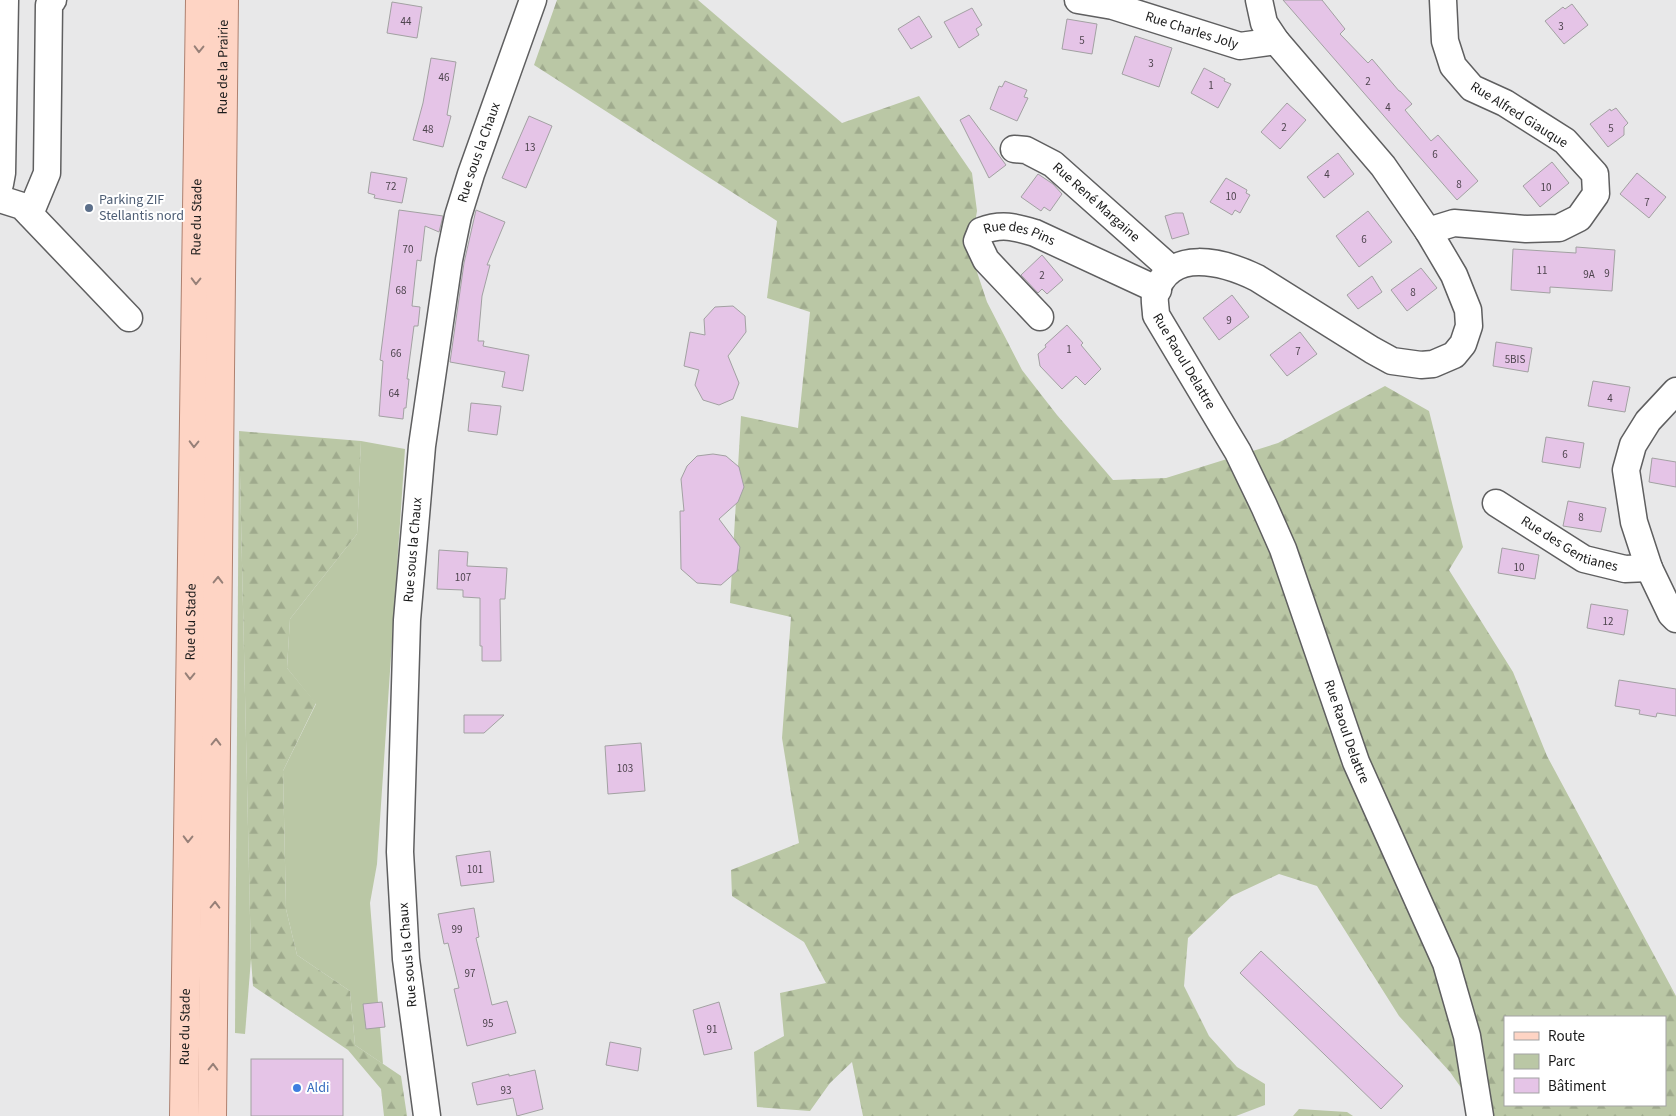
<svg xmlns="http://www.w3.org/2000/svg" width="1676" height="1116" font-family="'Source Sans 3',sans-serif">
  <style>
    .green { fill: #bac7a5 }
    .forest { fill: url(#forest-firs); fill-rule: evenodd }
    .building { fill: #e5c4e7; stroke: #a2a1a2 }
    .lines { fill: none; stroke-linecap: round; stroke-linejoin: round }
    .minor-casing { stroke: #5f5f60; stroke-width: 29 }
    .major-casing { stroke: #ae806f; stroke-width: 30 }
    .minor { stroke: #fff; stroke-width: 26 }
    .major { stroke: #fed4c4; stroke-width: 28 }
    .oneway { stroke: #978078 }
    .service-dot { fill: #5c6f8a; stroke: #fff; stroke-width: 2 }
    .shop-dot { fill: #3f7fe0; stroke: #fff; stroke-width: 2 }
    .labels { text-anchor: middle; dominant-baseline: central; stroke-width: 4; stroke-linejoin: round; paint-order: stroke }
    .number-label { font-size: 11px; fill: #4d444d }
    .street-label { font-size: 14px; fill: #1a1a1a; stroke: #fff }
    .service-label { font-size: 14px; fill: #4e5e75; stroke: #fff; text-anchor: start }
    .shop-label { font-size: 14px; fill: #366cbe; stroke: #fff; text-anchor: start }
  </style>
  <defs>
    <pattern id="forest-firs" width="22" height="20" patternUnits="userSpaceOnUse" patternTransform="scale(1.25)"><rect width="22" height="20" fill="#bac7a5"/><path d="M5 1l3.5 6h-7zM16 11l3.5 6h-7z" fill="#9faa8d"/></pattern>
  </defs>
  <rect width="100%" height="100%" fill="#e8e8e9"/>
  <g class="green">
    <polygon points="239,431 251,959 245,1034 235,1033"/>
    <polygon points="361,441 405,449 377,864 370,903 383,1064 355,1045 350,991 297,955 286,909 283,771 316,704 287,668 290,619 357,534"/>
  </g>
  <g class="forest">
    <path d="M557 0H698L842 123 919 96 972 173 977 211 970 251 987 302 1022 370 1057 415 1113 480 1166 478 1278 443 1385 386 1429 411 1463 547 1449 570 1513 672 1547 756 1676 996V1116H1481L1450 1072 1399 1016 1317 886 1279 874 1232 896 1188 938 1184 986 1209 1036 1237 1067 1265 1084V1105L1236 1116H863L852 1062 830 1083 810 1111 757 1107 754 1052 784 1036 780 993 826 983 804 942 732 896 731 870 799 843 782 738 791 617 730 603 741 416 798 428 810 312 767 298 777 221 534 65ZM1505 1017H1665V1105H1505Z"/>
    <polygon points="239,431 361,441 357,534 290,619 287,668 316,703 283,771 286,909 297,955 350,991 355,1045 401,1076 407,1116 384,1116 381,1089 348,1050 253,986 251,959"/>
    <polygon points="1299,1109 1347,1112 1353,1116 1293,1116"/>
  </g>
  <g class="building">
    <polygon points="1283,0 1322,0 1345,29 1340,34 1368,63 1372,59 1399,91 1400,91 1412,104 1405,110 1431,141 1438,135 1478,181 1457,200"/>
    <polygon points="392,2 422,7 417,38 387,33"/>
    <polygon points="1572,4 1588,25 1564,44 1545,21 1563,7 1565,9"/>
    <polygon points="972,8 982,25 976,29 979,35 959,48 944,22"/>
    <polygon points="919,16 932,37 911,49 898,29"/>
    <polygon points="1067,19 1097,24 1092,54 1062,49"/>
    <polygon points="1135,36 1172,48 1159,87 1122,74"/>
    <polygon points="431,58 456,62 447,115 451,116 443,147 413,140 423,103"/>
    <polygon points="1204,68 1225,79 1224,81 1231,84 1218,108 1191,93"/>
    <polygon points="1005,81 1027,90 1024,97 1028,98 1017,121 990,109 999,86 1002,87"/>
    <polygon points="1287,103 1306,120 1280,149 1261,132"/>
    <polygon points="1616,108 1628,123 1624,127 1624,135 1608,147 1590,124 1610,109 1611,111"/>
    <polygon points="969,115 1006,165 989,178 960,120"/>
    <polygon points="529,116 552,126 526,188 502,178"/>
    <polygon points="1338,153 1354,174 1324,198 1307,177"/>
    <polygon points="1552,162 1569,183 1540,207 1523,186"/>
    <polygon points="371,172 407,178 402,203 374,198 375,195 368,193"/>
    <polygon points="1637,173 1666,197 1649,218 1620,194"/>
    <polygon points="1038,174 1053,184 1062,194 1050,211 1044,207 1041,211 1021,197"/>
    <polygon points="1226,178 1247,190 1246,193 1250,195 1240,213 1235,210 1232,215 1210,202"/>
    <polygon points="399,210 443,216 439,232 425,226 421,261 417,260 412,306 420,307 418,326 414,326 407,379 409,379 406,408 404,408 403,419 379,416 383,361 380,360"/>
    <polygon points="476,210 505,222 487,265 490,265 482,296 478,341 484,341 483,346 529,355 523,391 502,387 505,372 450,362 464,263"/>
    <polygon points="1368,211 1392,242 1359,267 1336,236"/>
    <polygon points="1175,213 1183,213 1189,234 1172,239 1165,216"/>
    <polygon points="1576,247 1615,250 1612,291 1550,287 1550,293 1511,290 1513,249 1576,253"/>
    <polygon points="1042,255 1063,280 1047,294 1042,289 1038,293 1021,275"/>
    <polygon points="1421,268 1437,288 1407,311 1391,290"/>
    <polygon points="1372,276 1382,292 1358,309 1347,295"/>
    <polygon points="1232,295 1249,317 1219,340 1203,318"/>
    <polygon points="733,306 745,316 746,332 728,356 739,383 733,399 719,405 703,400 695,385 699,370 684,366 690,332 705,335 704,319 715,307"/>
    <polygon points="1067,325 1083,343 1081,345 1101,369 1085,385 1076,376 1062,389 1040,366 1038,354 1046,347 1045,345"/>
    <polygon points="1300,332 1317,354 1287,376 1270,355"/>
    <polygon points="1496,342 1532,348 1528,372 1493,366"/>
    <polygon points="1593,381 1630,387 1625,412 1588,406"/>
    <polygon points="471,403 501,406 497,435 468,431"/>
    <polygon points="1546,437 1584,443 1580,468 1542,462"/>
    <polygon points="713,454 726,456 739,467 744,487 738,502 719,519 740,547 737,571 721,585 697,583 681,569 680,511 684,511 681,479 687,466 697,456"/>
    <polygon points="1652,458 1676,462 1676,487 1649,482"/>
    <polygon points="1568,501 1606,508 1601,532 1563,526"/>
    <polygon points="1502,548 1539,555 1535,579 1498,573"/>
    <polygon points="439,550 468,552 467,566 507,568 505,599 500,599 501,661 482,661 482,646 480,646 480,598 463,597 463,590 437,589"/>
    <polygon points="1591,604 1628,610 1624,635 1587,628"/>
    <polygon points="1619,680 1676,689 1676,716 1657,713 1656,717 1639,714 1640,710 1615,706"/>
    <polygon points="464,715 504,715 484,733 464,733"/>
    <polygon points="641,743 645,791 608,794 605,746"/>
    <polygon points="490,851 494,882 461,886 456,856"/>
    <polygon points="474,908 479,937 476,938 492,1005 507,1001 516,1033 467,1046 454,989 459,988 448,943 444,944 438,914"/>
    <polygon points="1261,951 1403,1086 1381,1109 1240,973"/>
    <polygon points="382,1002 385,1027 366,1029 363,1004"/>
    <polygon points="719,1002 732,1049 704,1055 693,1010"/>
    <polygon points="610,1042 641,1048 638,1071 606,1065"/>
    <rect x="251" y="1059" width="92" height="57"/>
    <polygon points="535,1070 543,1109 517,1116 513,1098 477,1105 472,1083 509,1074 509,1076"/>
  </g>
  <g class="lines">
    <defs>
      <g id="minor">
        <path id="s1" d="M1078 0 1113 6 1240 46 1276 41"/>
        <path id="s2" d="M1259 0 1264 23 1276 41 1383 166 1428 231 1454 275 1468 310 1469 326 1463 344 1454 355 1433 364 1421 365 1392 361 1372 350 1257 278C1224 262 1168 246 1155 295 1154 301 1156 309 1156 315L1238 452 1264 506 1283 549 1356 762 1446 963 1467 1036 1480 1116"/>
        <path id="s3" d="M1014 149 1026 150 1053 164 1171 269"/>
        <polyline points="0,184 2,173 5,0"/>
        <polyline points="0,199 22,206 129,318"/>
        <polyline points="30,214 47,173 49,5 53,0"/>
        <polyline points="1428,231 1454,223 1526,229 1559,228 1579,218 1596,194 1595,174 1565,141 1505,103 1472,88 1453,66 1445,41 1443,0"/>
        <path id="s4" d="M1040 317 986 260 977 241 981 231C1002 223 1015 227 1035 233L1158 290"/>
        <polyline points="1676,391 1648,421 1633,445 1626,470 1634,522 1649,568 1671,614 1676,619"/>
        <path id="s5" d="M1496 503 1584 559 1625 569 1649 568"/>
        <path id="s6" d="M427 1116 406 959 400 852 407 620 422 446 449 260 458 216 471 174 533 0"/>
      </g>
      <g id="major">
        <path id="s7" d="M184 1116 200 0"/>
        <path id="s8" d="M212 1116 224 0"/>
      </g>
    </defs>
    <use href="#minor" class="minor-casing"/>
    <use href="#major" class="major-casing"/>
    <use href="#minor" class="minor"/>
    <use href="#major" class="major"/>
  </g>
  <defs><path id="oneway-chevron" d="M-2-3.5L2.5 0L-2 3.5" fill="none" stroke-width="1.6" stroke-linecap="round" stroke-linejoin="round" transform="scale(1.25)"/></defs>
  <g class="oneway">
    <use href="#oneway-chevron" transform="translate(199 49) rotate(91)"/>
    <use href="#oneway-chevron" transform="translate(196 281) rotate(91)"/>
    <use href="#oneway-chevron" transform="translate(194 444) rotate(91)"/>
    <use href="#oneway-chevron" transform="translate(218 580) rotate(-89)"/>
    <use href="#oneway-chevron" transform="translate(190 676) rotate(91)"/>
    <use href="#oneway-chevron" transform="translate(216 742) rotate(-89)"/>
    <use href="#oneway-chevron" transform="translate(188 839) rotate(91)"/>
    <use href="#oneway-chevron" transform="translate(215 905) rotate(-89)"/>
    <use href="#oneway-chevron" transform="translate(213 1067) rotate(-89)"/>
  </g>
  <circle class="service-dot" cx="89" cy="208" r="5"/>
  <circle class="shop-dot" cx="297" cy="1088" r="5"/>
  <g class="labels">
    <g class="number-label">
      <text x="406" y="21">44</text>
      <text x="1561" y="26">3</text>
      <text x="1082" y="40">5</text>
      <text x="1151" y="63">3</text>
      <text x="444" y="77">46</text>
      <text x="1368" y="81">2</text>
      <text x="1211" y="85">1</text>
      <text x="1388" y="107">4</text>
      <text x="1284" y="127">2</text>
      <text x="1611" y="128">5</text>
      <text x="428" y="129">48</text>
      <text x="530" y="147">13</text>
      <text x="1435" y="154">6</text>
      <text x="1327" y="174">4</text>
      <text x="1459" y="184">8</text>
      <text x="391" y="186">72</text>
      <text x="1546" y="187">10</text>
      <text x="1231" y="196">10</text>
      <text x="1647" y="202">7</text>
      <text x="1364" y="239">6</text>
      <text x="408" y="249">70</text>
      <text x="1542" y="270">11</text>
      <text x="1607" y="273">9</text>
      <text x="1589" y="274">9A</text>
      <text x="1042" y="275">2</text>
      <text x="401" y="290">68</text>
      <text x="1413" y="292">8</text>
      <text x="1229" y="320">9</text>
      <text x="1069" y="349">1</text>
      <text x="1298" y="351">7</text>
      <text x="396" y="353">66</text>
      <text x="1515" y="359">5BIS</text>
      <text x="394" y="393">64</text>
      <text x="1610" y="398">4</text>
      <text x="1565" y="454">6</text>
      <text x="1581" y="517">8</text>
      <text x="1519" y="567">10</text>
      <text x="463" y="577">107</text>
      <text x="1608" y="621">12</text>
      <text x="625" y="768">103</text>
      <text x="475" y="869">101</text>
      <text x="457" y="929">99</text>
      <text x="470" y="973">97</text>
      <text x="488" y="1023">95</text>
      <text x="712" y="1029">91</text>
      <text x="506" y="1090">93</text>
    </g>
    <g class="street-label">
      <text stroke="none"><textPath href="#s1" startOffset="118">Rue Charles Joly</textPath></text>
      <text stroke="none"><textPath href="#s8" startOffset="1049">Rue de la Prairie</textPath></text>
      <text transform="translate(1519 115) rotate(32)">Rue Alfred Giauque</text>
      <text stroke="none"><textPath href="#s6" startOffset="972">Rue sous la Chaux</textPath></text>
      <text stroke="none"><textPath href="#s3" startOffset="100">Rue René Margaine</textPath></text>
      <text stroke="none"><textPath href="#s7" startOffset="899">Rue du Stade</textPath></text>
      <text stroke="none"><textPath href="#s4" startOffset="150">Rue des Pins</textPath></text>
      <text stroke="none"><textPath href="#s2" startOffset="844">Rue Raoul Delattre</textPath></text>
      <text stroke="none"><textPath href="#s5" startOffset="85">Rue des Gentianes</textPath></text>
      <text stroke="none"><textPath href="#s6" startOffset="568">Rue sous la Chaux</textPath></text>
      <text stroke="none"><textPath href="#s7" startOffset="494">Rue du Stade</textPath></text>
      <text stroke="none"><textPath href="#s2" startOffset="1250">Rue Raoul Delattre</textPath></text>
      <text transform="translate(408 955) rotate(-95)">Rue sous la Chaux</text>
      <text stroke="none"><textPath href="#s7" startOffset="89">Rue du Stade</textPath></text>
    </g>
    <g class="service-label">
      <text x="99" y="200">Parking ZIF<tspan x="99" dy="16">Stellantis nord</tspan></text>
    </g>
    <g class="shop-label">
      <text x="307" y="1088">Aldi</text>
    </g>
  </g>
  <rect x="1504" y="1016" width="162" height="90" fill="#ffffff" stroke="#a3a3a3"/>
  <rect x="1514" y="1032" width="25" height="8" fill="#fed4c4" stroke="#a3a3a3"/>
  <text x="1548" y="1041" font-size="15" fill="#1a1a1a">Route</text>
  <rect x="1514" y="1054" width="25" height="15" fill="#bac7a5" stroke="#a3a3a3"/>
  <text x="1548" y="1066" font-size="15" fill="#1a1a1a">Parc</text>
  <rect x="1514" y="1078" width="25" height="15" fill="#e5c4e7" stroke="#a3a3a3"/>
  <text x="1548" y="1091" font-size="15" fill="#1a1a1a">Bâtiment</text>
</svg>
